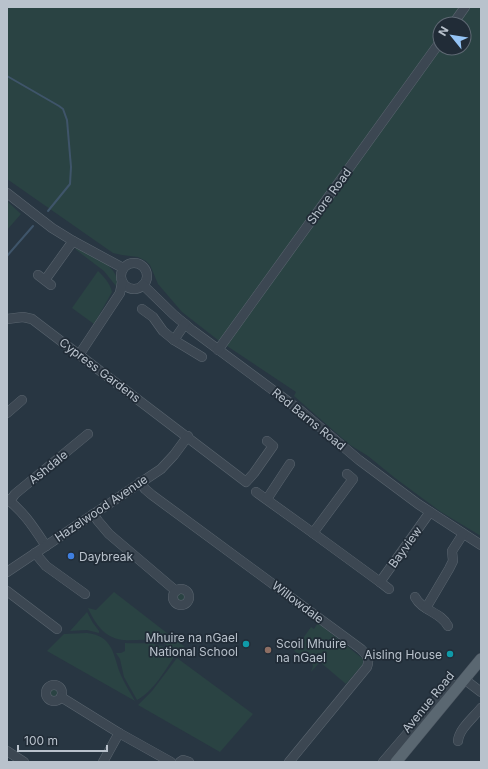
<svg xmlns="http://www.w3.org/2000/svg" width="488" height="769" font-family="Inter,sans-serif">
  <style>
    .green { fill: #2a4343; fill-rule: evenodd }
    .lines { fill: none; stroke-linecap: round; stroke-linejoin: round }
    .stream { stroke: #3f556a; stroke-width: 2 }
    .minor-casing { stroke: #5a656f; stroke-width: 10 }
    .major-casing { stroke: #49535e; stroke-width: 12 }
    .minor { stroke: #3c4752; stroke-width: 9 }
    .major { stroke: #5a6771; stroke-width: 11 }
    .shop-dot { fill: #3f7fe0; stroke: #212c37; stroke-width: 1.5 }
    .culture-dot { fill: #0f9aa8; stroke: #212c37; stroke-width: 1.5 }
    .education-dot { fill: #8d6e63; stroke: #212c37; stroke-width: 1.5 }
    .labels { text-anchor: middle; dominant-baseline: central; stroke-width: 3.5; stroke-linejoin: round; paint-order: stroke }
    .street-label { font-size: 12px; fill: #b9c2cc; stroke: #212c37 }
    .poi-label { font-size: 12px; fill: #b9c2cc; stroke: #212c37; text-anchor: start }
  </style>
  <rect width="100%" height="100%" fill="#283642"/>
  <g class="green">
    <path d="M7 7H481V536L441 512 395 478 368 456 350 445 294 396 296 392 218 340 182 312 158 284 150 265 146 261 138 257 122 255 113 253 7 179ZM440 24H464V48H440Z"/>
    <polygon points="7,201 21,214 7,230"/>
    <path d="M79 248C92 254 123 269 116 286L104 271 75 249Z"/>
    <path d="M98 271C104 277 110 283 112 292L94 324 72 308Z"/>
    <path d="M114 592 185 647 184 649 173 650C145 623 113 665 88 608L96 610Z"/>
    <circle cx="182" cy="597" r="4.5"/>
    <polygon points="87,612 93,623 99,631 99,633 87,630 70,631"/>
    <polygon points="318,623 363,659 363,664 346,684 320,662 311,672 313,666 311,661 294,651 311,627 314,629"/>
    <path d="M87 633C113 636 113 654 120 673 124 683 130 692 135 701L47 651 64 634Z"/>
    <path d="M125 643C147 644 156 640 176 654 165 670 154 691 137 700L124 677 120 659 116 653H121L125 651Z"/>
    <polygon points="177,658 253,714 220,752 138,705 152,691"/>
    <circle cx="54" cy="693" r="4.5"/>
  </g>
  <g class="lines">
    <g class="stream">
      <polyline points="7,76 59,106 63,109 67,120 71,167 70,184 48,211"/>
      <polyline points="7,256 33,226"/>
    </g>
    <defs>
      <g id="minor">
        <polyline points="453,24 465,7"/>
        <polyline points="7,193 52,228 73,241 123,268"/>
        <circle cx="134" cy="276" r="13"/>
        <polyline points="38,275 51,285"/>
        <polyline points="45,280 73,241"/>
        <polyline points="143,285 174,315 192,330 301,411 359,460 418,504 481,545"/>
        <polyline points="142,309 153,317 163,331 174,340 202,357"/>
        <polyline points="7,319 23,317 32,319 246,482 254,473 273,446 267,441"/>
        <polyline points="174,340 185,324"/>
        <polyline points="218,350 440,42"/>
        <polyline points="79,355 120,293 122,282"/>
        <polyline points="7,413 22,400"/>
        <polyline points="347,474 353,479 313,533 380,582"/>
        <path d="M140 482 145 489 152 495 361 649C367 655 370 659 367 667L289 762"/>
        <polyline points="256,492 313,533"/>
        <path d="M7 499C24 512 34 528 46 546"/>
        <polyline points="267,499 290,464"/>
        <polyline points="10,501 15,494 88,434"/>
        <polyline points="93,514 98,521 109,534 176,591"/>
        <polyline points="35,553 46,566 85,594"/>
        <polyline points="7,572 161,469 174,455 188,436"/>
        <circle cx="181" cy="597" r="8"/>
        <polyline points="389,589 380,582 430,512"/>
        <polyline points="7,591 57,629"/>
        <path d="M415 597C422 611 441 612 448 626"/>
        <polyline points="426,608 449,569 453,561 452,551 463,534"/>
        <polyline points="464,679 481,692"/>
        <circle cx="54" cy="693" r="8"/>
        <polyline points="61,697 119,733 103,762"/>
        <polyline points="119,733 171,762"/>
        <path d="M458 741C459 729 473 718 481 708"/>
        <polyline points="7,751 24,762"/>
        <polyline points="180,762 183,760 189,762"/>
        <polyline points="383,762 448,686 451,684 457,687"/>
      </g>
      <polyline id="major" points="396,762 481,659"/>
    </defs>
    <use href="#minor" class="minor-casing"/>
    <use href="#major" class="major-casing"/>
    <use href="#minor" class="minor"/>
    <use href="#major" class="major"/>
  </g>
  <circle class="shop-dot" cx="71" cy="556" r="4"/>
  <g class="culture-dot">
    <circle cx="246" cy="644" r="4"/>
    <circle cx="450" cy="654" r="4"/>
  </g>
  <circle class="education-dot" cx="268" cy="650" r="4"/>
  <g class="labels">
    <g class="street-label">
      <text transform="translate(329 196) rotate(-54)">Shore Road</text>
      <text transform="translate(100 370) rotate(37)">Cypress Gardens</text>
      <text transform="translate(309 419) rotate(39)">Red Barns Road</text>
      <text transform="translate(48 467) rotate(-39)">Ashdale</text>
      <text transform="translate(101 508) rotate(-34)">Hazelwood Avenue</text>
      <text transform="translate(405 547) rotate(-54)">Bayview</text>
      <text transform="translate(298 602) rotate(37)">Willowdale</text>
      <text transform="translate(428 702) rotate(-51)">Avenue Road</text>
    </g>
    <g class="poi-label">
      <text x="79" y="556">Daybreak</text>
      <text x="238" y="637" text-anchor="end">Mhuire na nGael<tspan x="238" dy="14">National School</tspan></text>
      <text x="276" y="643">Scoil Mhuire<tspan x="276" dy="14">na nGael</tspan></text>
      <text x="442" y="654" text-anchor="end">Aisling House</text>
    </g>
  </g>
  <rect width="488" height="769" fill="none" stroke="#b9c2cc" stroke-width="16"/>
  <g transform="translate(452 36) rotate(300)"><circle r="19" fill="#212c37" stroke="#5e6873"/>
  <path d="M0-3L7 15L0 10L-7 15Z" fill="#95c4f5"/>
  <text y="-6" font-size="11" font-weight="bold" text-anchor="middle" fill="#b9c2cc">N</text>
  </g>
  <path d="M18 745v6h89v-6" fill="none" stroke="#b9c2cc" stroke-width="2"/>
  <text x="24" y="745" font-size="12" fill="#b9c2cc" stroke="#212c37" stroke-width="3" paint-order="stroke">100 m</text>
</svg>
